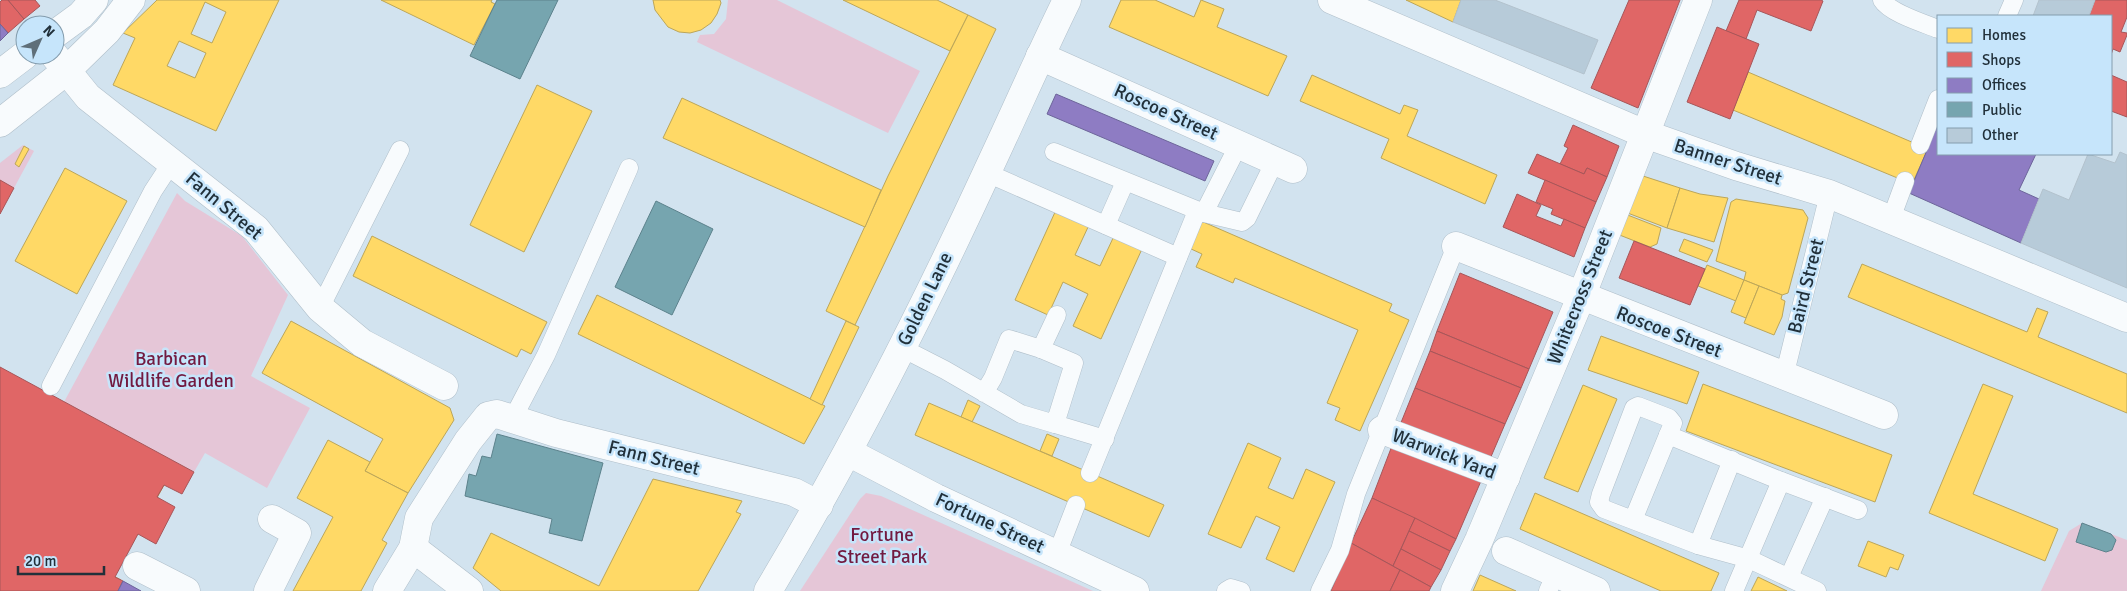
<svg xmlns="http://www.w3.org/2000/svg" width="2127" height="591" font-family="Signika,sans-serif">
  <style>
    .green { fill: #e5c6d7 }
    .homes { fill: #ffd966; stroke: #bca659; fill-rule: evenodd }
    .shops { fill: #e06666; stroke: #a75659 }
    .offices { fill: #8e7cc3; stroke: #6d659a }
    .public { fill: #76a5af; stroke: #5c828c }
    .building { fill: #b7cbd9; stroke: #b3c2cd }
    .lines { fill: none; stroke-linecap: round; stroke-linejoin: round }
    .lane-casing { stroke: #b0bfca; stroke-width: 19 }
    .street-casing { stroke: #b0bfca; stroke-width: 29 }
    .secondary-casing { stroke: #b0bfca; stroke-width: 29 }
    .primary-casing { stroke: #b0bfca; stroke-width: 29 }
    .lane { stroke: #f8fbfd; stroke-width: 18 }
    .street { stroke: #f8fbfd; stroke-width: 28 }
    .secondary { stroke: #f8fbfd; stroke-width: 28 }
    .primary { stroke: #f8fbfd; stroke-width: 28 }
    .labels { text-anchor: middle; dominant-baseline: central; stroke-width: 5; stroke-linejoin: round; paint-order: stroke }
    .street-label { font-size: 19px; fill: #21303a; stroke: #c6e5fb }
    .park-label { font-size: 19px; fill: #721a40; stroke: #c6e5fb }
  </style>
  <rect width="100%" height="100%" fill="#d2e3ef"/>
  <g class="green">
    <polygon points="728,0 777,0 920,71 888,133 697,42 700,35 714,34 726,19"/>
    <polygon points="23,145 34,151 14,188 0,180 0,163"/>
    <polygon points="177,193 185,201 242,236 288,295 251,376 310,408 267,488 205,453 194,472 64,402"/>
    <polygon points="866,493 881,496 1093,591 800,591 860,499"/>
    <polygon points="2082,523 2127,540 2127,591 2041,591 2069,531"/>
  </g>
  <g class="homes">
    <path d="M157 0H279L216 131 113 85 135 38 123 33ZM205 2 226 12 212 43 191 34ZM179 41 206 53 195 78 167 66Z"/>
    <polygon points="381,0 492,0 491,2 495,4 474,45"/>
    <polygon points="653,0 720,0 721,3 717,14 711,23 701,30 690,33 679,32 668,27 655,10"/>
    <polygon points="843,0 937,0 968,15 950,51"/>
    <polygon points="1121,0 1155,0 1194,17 1201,0 1224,9 1217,27 1287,56 1268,96 1109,27"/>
    <polygon points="1406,0 1461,0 1453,22"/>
    <polygon points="968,15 996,29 855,325 826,311 888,176"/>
    <polygon points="1748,72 1928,149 1912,184 1733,110"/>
    <polygon points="1312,75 1400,114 1404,105 1418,110 1407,136 1497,175 1485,204 1381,158 1389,139 1300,101"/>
    <polygon points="537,85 592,111 524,252 470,225"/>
    <polygon points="682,98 881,190 865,227 663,138"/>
    <polygon points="24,146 29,149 19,167 15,164"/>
    <polygon points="65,168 127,201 77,294 15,261"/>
    <polygon points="1640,175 1680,188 1667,228 1625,212"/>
    <polygon points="1680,188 1700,194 1728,198 1714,242 1667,228"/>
    <polygon points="1736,199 1803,210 1808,218 1788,293 1782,295 1744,280 1746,272 1716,261 1731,202"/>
    <polygon points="1056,210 1089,225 1075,255 1100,266 1114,236 1142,249 1101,339 1073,326 1088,294 1063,282 1048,315 1015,300"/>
    <polygon points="1625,214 1661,228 1657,244 1650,247 1617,234"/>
    <polygon points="1201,221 1392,304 1389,311 1409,320 1360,431 1335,420 1340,408 1327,403 1358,330 1235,278 1233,283 1196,267 1202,254 1189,248"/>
    <polygon points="372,236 547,322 531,354 521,349 517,357 353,276"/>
    <polygon points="1684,239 1713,250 1707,262 1679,251"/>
    <polygon points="1862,264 2027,332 2037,308 2048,312 2038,337 2127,374 2127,413 1848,297"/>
    <polygon points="1707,265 1744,280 1736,301 1698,286"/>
    <polygon points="1744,280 1759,286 1746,318 1731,312"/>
    <polygon points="1759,286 1782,295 1781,299 1785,301 1782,317 1774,335 1744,323"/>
    <polygon points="597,295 825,406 804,444 578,334"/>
    <polygon points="291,321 450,408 454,420 408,493 365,471 383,439 262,373"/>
    <polygon points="846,321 859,327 822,405 810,399"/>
    <polygon points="1601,336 1699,372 1687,404 1588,370"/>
    <polygon points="1703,384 1892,455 1875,502 1686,431"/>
    <polygon points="1983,384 2013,396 1973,494 2058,529 2045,561 1929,513"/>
    <polygon points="1583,385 1617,399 1578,492 1544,478"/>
    <polygon points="0,395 164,485 132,544 0,472"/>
    <polygon points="968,400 980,406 972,422 961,417"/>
    <polygon points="929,403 1164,505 1149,537 915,435"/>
    <polygon points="1047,434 1059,439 1052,456 1040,451"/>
    <polygon points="328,440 370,462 365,471 408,493 382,540 387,543 361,591 293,591 333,517 297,498"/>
    <polygon points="1248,443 1281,458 1268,488 1293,499 1306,469 1335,482 1294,572 1266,559 1280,527 1256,516 1241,548 1208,534"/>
    <polygon points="653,479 742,501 736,512 741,514 698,591 501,591 473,568 491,533 599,586"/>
    <polygon points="1535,493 1719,573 1711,591 1661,591 1520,529"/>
    <circle cx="19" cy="529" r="11"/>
    <polygon points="1868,541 1904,555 1898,570 1890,567 1886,577 1858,566"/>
    <polygon points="80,558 121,580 115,591 63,591"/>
    <polygon points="1480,575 1516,591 1473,591"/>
    <polygon points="1758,577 1787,591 1751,591"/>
  </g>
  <g class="shops">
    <polygon points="2,0 8,0 24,19 8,33 0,24 0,2"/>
    <polygon points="8,0 35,0 40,6 24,19"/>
    <polygon points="1629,0 1680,0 1638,108 1591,88"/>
    <polygon points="1739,0 1821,0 1823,1 1811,31 1757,10 1746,39 1726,31"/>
    <polygon points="2095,0 2127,0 2127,17 2121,32 2127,33 2127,35 2120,52 2113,49 2111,55 2111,16 2089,16"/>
    <polygon points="1717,27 1759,44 1730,119 1687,102"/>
    <polygon points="2111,75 2127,82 2127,117 2111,111"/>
    <polygon points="1573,125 1619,146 1607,177 1587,168 1584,174 1560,164 1568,148 1564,146"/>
    <polygon points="1537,154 1584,174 1587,168 1607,177 1596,202 1528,173"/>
    <polygon points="0,180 14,188 0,214"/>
    <polygon points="1545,180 1596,202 1585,228 1551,214 1553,209 1536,202"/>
    <polygon points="1517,194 1541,205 1536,216 1561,226 1564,219 1585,228 1574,257 1503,227"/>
    <polygon points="1634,241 1705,269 1690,305 1619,278"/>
    <polygon points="1460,273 1553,312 1529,369 1437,331"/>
    <polygon points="1437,331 1529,369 1521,388 1430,351"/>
    <polygon points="1430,351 1521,388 1505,424 1415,388"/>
    <polygon points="0,367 194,472 182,494 164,485 157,497 175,507 156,544 138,534 115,577 123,581 118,591 0,591"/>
    <polygon points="1415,388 1505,424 1487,466 1398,430"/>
    <polygon points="1395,438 1484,474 1456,539 1372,498"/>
    <polygon points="1372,498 1415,518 1393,566 1351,543"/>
    <polygon points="1415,518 1456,539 1450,551 1409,531"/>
    <polygon points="1409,531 1450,551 1441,570 1401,549"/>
    <polygon points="1351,543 1400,570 1390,591 1331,591"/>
    <polygon points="1401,549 1441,570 1431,587 1393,566"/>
    <polygon points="1400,570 1431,587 1429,591 1390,591"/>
  </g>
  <g class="offices">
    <polygon points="0,24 8,33 0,41"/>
    <polygon points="1056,94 1214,161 1205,181 1047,114"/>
    <polygon points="1938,124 1938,154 2036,154 2019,190 2039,199 2021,243 1909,193"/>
    <polygon points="123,581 141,591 118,591"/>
  </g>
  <g class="public">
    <polygon points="497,0 558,0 520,79 470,56"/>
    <polygon points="656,201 713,229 672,315 615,287"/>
    <polygon points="497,434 603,463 582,541 549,533 552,519 465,496 469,474 476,476 482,456 491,458"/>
    <polygon points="2082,523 2111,534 2116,540 2112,550 2106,552 2076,542"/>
  </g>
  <g class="building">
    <polygon points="1461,0 1495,0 1598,40 1584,74 1453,22"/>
    <polygon points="2039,0 2095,0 2089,16 2033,16"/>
    <polygon points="2120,152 2127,155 2127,288 2021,243 2043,189 2069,200 2088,154 2115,163"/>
  </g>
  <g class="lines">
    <defs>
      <g id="lane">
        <path d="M1882 0C1890 13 1923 23 1938 29"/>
        <polyline points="2007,16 2014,0"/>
        <polyline points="1920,145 1938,99"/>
        <polyline points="1054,152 1204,213 1239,144"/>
        <polyline points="987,173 1178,257"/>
        <polyline points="1204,213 1242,222 1247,218 1275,161"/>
        <polyline points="1891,219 1905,181"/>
        <polyline points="1106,225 1125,182"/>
        <polyline points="320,308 400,150"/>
        <polyline points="902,348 945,370 1021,414 1055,424 1074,363 1041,349 1009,339 993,378 984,393"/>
        <polyline points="1041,349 1057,315"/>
        <polyline points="1784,377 1829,194"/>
        <polyline points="51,386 153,191 172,162"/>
        <polyline points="513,418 546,355 629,168"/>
        <polyline points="1055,424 1105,439"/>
        <polyline points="1668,435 1781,481 1858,510"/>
        <polyline points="1090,473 1197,211"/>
        <polyline points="1633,520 1673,423 1669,418 1638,406 1634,408 1601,494 1599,502 1604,509 1698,545 1749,559 1817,591"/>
        <polyline points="1698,545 1732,460"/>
        <polyline points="1057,554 1076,505"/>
        <polyline points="1789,577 1825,497"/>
        <polyline points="1226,591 1231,588 1241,591"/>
        <polyline points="1320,591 1340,550 1356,494 1456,246"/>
        <polyline points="1548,591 1556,573"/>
        <polyline points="1734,591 1781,481"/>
      </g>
      <g id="street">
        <polyline points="1332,0 1645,134 1736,166 1829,194 2127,318"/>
        <polyline points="54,55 88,97 256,229 320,308 362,343 444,386"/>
        <polyline points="1040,56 1293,169"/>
        <polyline points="1456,246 1884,415"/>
        <polyline points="1382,430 1506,477"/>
        <polyline points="848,452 936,498 1135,591"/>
        <polyline points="413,548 469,591"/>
        <polyline points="1506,551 1596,591"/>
        <polyline points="137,566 186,591"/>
        <polyline points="268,591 297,533 272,519"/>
        <polyline points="387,591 413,548 419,518 468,441 488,416 497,414 556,433 794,492 819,505"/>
        <polyline points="1455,591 1479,540 1581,297 1698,0"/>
      </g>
      <path id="secondary" d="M768 591C849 456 921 315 987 172 1014 115 1039 57 1067 0"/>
      <g id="primary">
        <polyline points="55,34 81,15 94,0"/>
        <polyline points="0,74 25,55"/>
        <polyline points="0,123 66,71 107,31 131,0"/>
      </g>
    </defs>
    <use href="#lane" class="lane-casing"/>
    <use href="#street" class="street-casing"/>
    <use href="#secondary" class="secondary-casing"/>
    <use href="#primary" class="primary-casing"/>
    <use href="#lane" class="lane"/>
    <use href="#street" class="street"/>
    <use href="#secondary" class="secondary"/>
    <use href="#primary" class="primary"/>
  </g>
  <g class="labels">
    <g class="street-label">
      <text transform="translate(1166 112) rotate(24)">Roscoe Street</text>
      <text transform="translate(1728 162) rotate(18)">Banner Street</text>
      <text transform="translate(224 206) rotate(40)">Fann Street</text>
      <text transform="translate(1806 286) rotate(-76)">Baird Street</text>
      <text transform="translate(1580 297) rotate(-68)">Whitecross Street</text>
      <text transform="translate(925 299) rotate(-64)">Golden Lane</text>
      <text transform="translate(1669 332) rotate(21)">Roscoe Street</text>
      <text transform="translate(1444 454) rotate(21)">Warwick Yard</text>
      <text transform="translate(654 458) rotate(14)">Fann Street</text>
      <text transform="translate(990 523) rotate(25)">Fortune Street</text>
    </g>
    <g class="park-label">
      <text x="171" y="359">Barbican<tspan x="171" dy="22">Wildlife Garden</tspan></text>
      <text x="882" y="535">Fortune<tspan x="882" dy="22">Street Park</tspan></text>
    </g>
  </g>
  <rect x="1937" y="15" width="175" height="140" fill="#c6e5fb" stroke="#849dae"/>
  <rect x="1947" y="28" width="25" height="15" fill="#ffd966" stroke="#849dae"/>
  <text x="1982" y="40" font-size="15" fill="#21303a">Homes</text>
  <rect x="1947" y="52" width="25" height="15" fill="#e06666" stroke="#849dae"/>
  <text x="1982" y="65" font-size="15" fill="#21303a">Shops</text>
  <rect x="1947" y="78" width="25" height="15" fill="#8e7cc3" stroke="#849dae"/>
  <text x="1982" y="90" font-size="15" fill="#21303a">Offices</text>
  <rect x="1947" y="102" width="25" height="15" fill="#76a5af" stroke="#849dae"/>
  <text x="1982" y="115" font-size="15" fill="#21303a">Public</text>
  <rect x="1947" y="128" width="25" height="15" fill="#b7cbd9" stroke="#849dae"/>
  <text x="1982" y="140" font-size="15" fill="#21303a">Other</text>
  <g transform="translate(40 40) rotate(45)"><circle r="24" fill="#c6e5fb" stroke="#849dae"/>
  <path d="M0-4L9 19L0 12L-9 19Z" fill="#5f6f79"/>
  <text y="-8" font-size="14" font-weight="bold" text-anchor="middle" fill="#21303a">N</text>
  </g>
  <path d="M18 566v8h86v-8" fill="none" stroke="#21303a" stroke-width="2.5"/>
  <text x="25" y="566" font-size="15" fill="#21303a" stroke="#c6e5fb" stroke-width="4" paint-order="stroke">20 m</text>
</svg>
